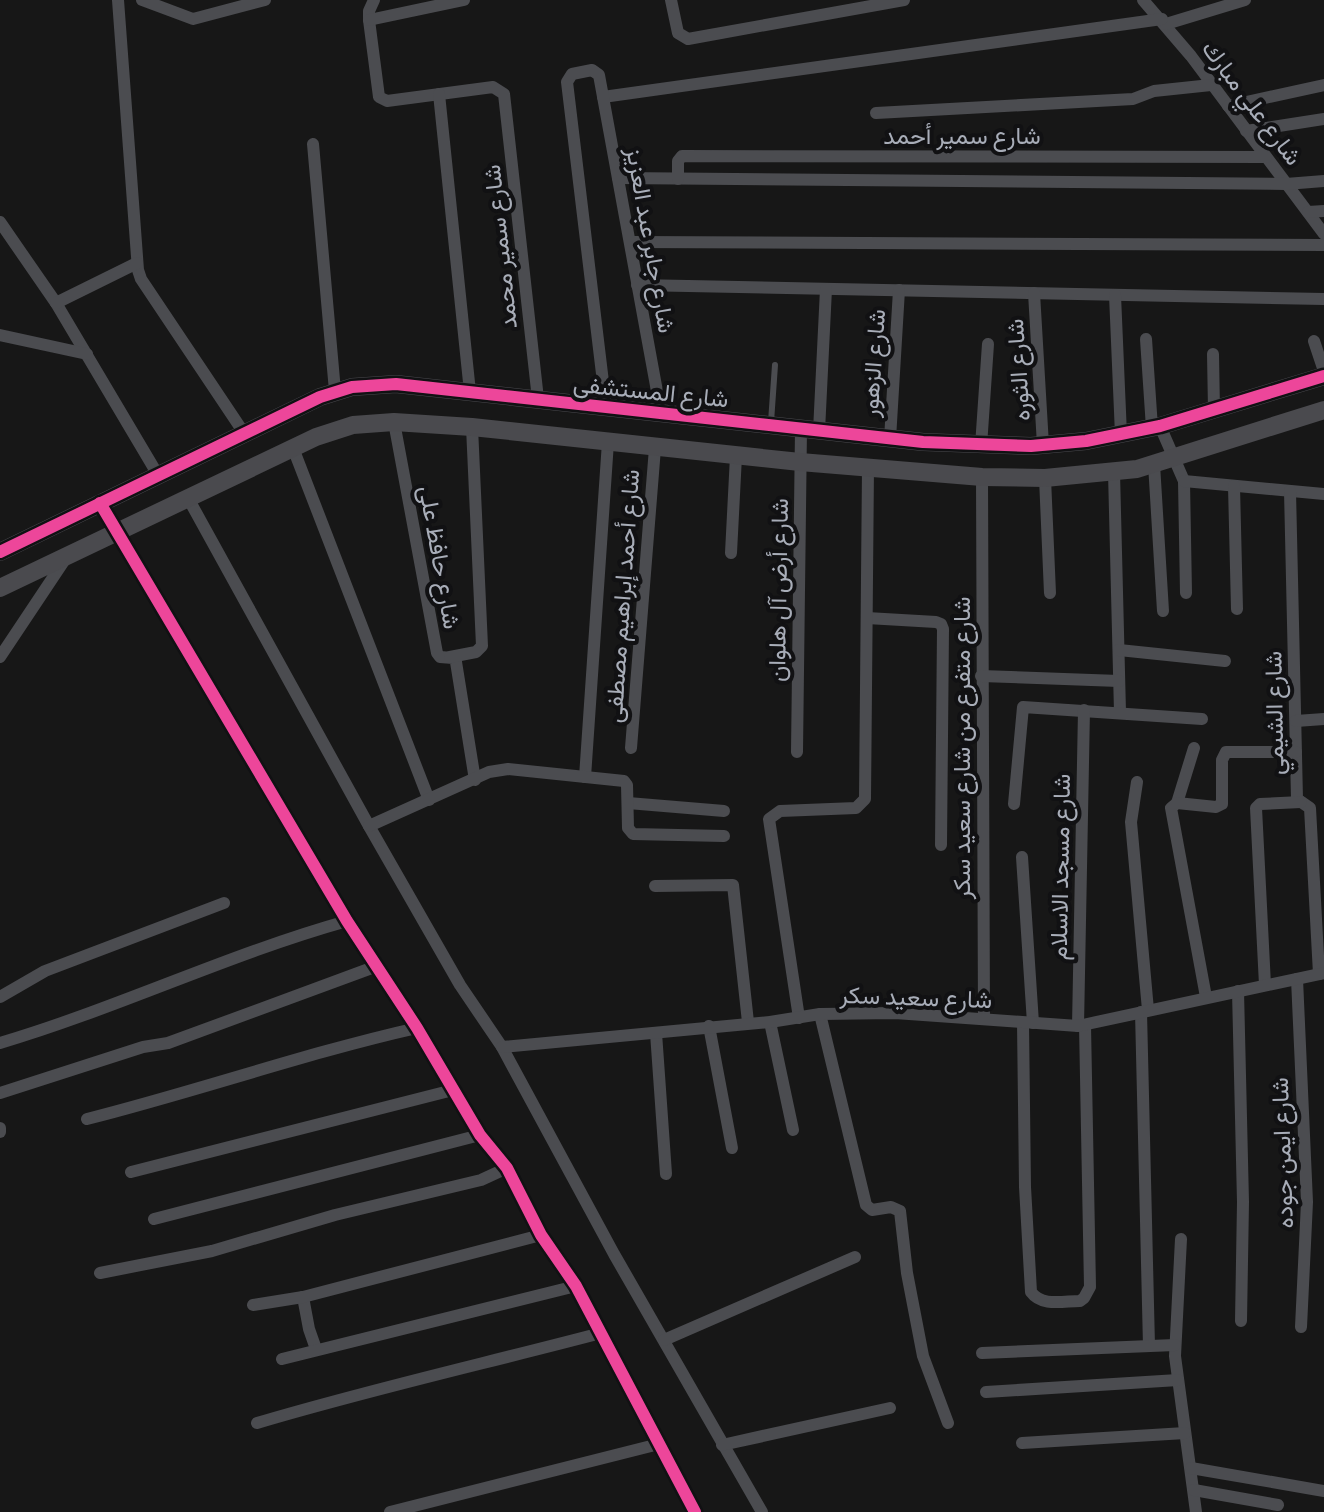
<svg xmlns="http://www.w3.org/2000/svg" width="1324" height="1512" font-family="Manrope,Vazirmatn,sans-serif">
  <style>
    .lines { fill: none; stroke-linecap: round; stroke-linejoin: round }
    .lane { stroke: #4b4c50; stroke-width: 6 }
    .street { stroke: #4b4c50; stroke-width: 12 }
    .secondary { stroke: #4a4a4e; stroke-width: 18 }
    .cycleway-casing { stroke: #111113; stroke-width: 17 }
    .cycleway { stroke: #ed469a; stroke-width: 12 }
    .labels { text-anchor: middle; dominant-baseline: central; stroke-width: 8; stroke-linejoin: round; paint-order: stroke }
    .street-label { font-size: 24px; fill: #a8adb8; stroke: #111113 }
  </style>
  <rect width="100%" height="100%" fill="#171717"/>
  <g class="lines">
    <polyline class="lane" points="771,422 775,365"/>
    <g class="street">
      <polyline points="118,0 138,270 141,279 244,433"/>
      <polyline points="142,0 193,19 265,0"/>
      <polyline points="374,0 369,11 369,20 379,97 387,101 493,87 504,94 538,399"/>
      <polyline points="671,0 678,33 688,39 904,0"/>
      <polyline points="1143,0 1191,56 1324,234"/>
      <polyline points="369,20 464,0"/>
      <polyline points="1166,24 1245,0"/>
      <polyline points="439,94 470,392"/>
      <polyline points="603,97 1162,19"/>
      <polyline points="1228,106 1324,85"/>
      <polyline points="876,113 1133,99 1154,91 1211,85"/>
      <polyline points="1246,131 1324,119"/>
      <polyline points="313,144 335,391"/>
      <polyline points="618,178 1286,184 1324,181"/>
      <polyline points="678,179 678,161 682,156 1266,157"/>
      <polyline points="1308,212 1324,211"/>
      <polyline points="0,222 56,303 158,475"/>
      <polyline points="630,242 1324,245"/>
      <polyline points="637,285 1324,299"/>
      <polyline points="1034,293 1043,445"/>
      <polyline points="1115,295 1121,435"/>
      <polyline points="56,303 137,263"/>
      <polyline points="0,335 87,354"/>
      <polyline points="1146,339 1152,428"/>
      <polyline points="1314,341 1324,371"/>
      <polyline points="1213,354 1214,410"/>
      <polyline points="606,407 567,82 572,74 592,70 599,75 661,413"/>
      <polyline points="394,422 437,653 440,657 453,658 456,662 475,780"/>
      <polyline points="1160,426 1184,481 1186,593"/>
      <polyline points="819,431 826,289"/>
      <polyline points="890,439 899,290"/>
      <polyline points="981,446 988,344"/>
      <polyline points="293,448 429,800"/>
      <polyline points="1154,464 1163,611"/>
      <polyline points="1114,472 1120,712"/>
      <polyline points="982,477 984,1019"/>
      <polyline points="1045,478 1050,593"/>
      <polyline points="1184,481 1324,494"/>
      <polyline points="1234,486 1237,609"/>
      <polyline points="1290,491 1297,799 1310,808 1319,974"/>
      <polyline points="188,498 369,826 460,985 502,1047 614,1254 762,1512"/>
      <polyline points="100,503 347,921 417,1028 480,1135 507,1168 541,1235 576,1286 695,1512"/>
      <polyline points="731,553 736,456"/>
      <polyline points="867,618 936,622 941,624 943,629 941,845"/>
      <polyline points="1119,650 1225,661"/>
      <polyline points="0,657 66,558"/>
      <polyline points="450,657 476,652 482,646 472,427"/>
      <polyline points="981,676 1119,681"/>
      <polyline points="1296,721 1324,719"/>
      <polyline points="631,748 655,448"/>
      <polyline points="797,752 801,429"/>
      <polyline points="585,777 608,442"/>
      <polyline points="1137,782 1131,822 1148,1010"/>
      <polyline points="628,803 724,811"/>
      <polyline points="1177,803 1194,748"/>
      <polyline points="1014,804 1023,707 1202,719"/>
      <polyline points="369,826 489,772 508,769 624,781 627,785 628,828 633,834 724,836"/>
      <polyline points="1022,857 1033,1023"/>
      <polyline points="655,886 733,885 748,1022"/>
      <polyline points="1297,979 1307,1202 1301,1327"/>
      <polyline points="1265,985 1256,808 1260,804 1301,802"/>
      <polyline points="1238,991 1243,1202 1241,1321"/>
      <polyline points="0,997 45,971 224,903"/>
      <polyline points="1206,997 1171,808 1177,803 1216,807 1222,804 1222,760 1226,752 1296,752"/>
      <polyline points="1141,1012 1149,1346"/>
      <polyline points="820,1014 866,1205 872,1210 891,1207 900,1211 907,1273 923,1356 948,1423"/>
      <polyline points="799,1018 769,819 780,811 856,808 865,799 868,467"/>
      <polyline points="770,1022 793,1130"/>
      <path d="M1023 1023 1025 1187 1031 1292C1042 1307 1063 1301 1080 1301L1084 1298 1090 1287 1085 1025"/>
      <polyline points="709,1026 732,1148"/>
      <polyline points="1078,1026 1084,710"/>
      <polyline points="656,1033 666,1174"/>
      <path d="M0 1043C118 1008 229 954 347 921"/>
      <polyline points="502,1047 770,1022 820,1014 895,1013 1078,1026 1324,973"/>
      <polyline points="0,1093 143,1047 168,1043 377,966"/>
      <path d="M87 1119C198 1091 306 1053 417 1028"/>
      <polyline points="0,1128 0,1132"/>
      <polyline points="131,1172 453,1090"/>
      <polyline points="154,1219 480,1135"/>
      <polyline points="1181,1239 1175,1356 1196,1512"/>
      <polyline points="100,1273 212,1251 335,1215 481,1180 507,1168"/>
      <polyline points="303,1297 309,1329 316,1349"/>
      <polyline points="253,1305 303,1297 541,1235"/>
      <polyline points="664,1340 855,1257"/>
      <polyline points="982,1353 1175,1345"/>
      <polyline points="282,1359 576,1286"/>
      <polyline points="986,1392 1178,1380"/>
      <path d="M257 1423C371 1389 487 1363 601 1333"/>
      <polyline points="1022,1443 1185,1433"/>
      <polyline points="722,1445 890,1408"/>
      <polyline points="1191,1468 1324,1491"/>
      <polyline points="1194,1490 1278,1505"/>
      <polyline points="390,1512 659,1444"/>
    </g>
    <g class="secondary">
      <polyline points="0,552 320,397 352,387 396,384 923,442 1031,446 1086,441 1160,426 1324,376"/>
      <polyline points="0,588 316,437 353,425 394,422 472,427 800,462 982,477 1045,478 1137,469 1324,410"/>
    </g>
    <defs>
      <g id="cycleway">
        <polyline points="100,503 347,921 417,1028 480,1135 507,1168 541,1235 576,1286 695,1512"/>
        <polyline points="0,552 320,397 352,387 396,384 923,442 1031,446 1086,441 1160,426 1324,376"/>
      </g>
    </defs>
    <use href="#cycleway" class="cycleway-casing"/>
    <use href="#cycleway" class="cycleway"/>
  </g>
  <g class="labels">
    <g class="street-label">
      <text transform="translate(1253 102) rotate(53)">شارع علي مبارك</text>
      <text x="962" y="134">شارع سمير أحمد</text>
      <text transform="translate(652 240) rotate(80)">شارع جابر عبد العزيز</text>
      <text transform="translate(499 247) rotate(-96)">شارع سمير محمد</text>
      <text transform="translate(872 363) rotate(-86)">شارع الزهور</text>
      <text transform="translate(1017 370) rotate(-94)">شارع الثوره</text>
      <text transform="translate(651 390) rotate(6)">شارع المستشفى</text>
      <text transform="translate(441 557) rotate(80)">شارع حافظ على</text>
      <text transform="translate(777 590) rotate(-89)">شارع أرض آل هلوان</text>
      <text transform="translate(621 596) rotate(-86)">شارع أحمد إبراهيم مصطفى</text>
      <text transform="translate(1273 713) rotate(-91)">شارع الشيمي</text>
      <text transform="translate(960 748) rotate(-90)">شارع متفرع من شارع سعيد سكر</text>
      <text transform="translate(1059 867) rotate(-89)">شارع مسجد الاسلام</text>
      <text transform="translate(916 996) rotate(2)">شارع سعيد سكر</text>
      <text transform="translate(1281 1153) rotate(-92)">شارع ايمن جوده</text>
    </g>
  </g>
</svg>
